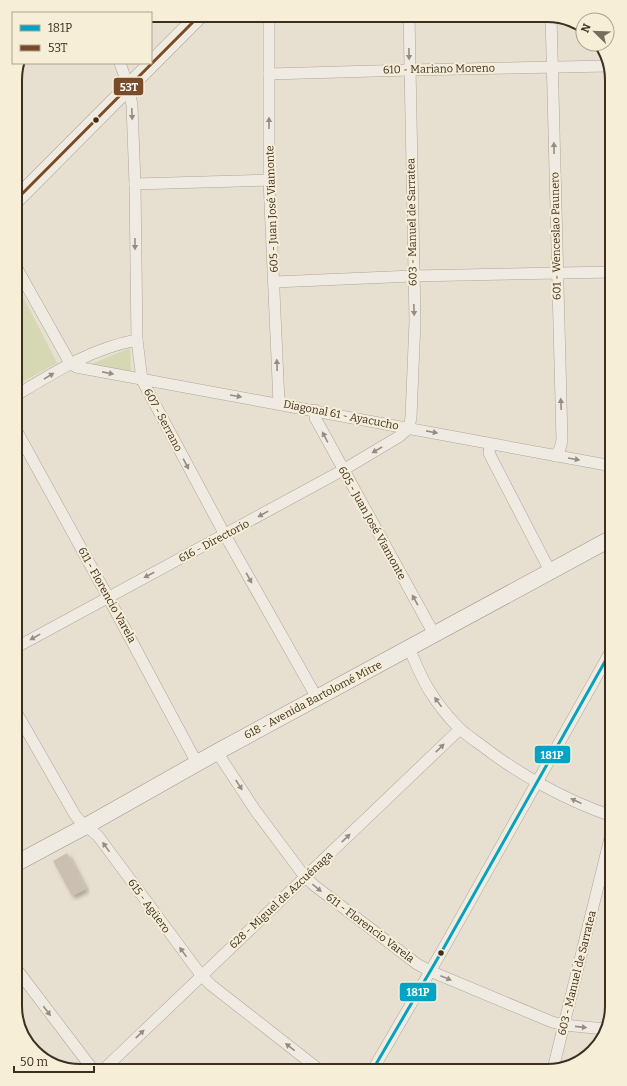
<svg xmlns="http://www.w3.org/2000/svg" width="627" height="1086" font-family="Bitter,serif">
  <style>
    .green { fill: #d6d7b3 }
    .building { fill: #cbbfb2; filter: url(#shadow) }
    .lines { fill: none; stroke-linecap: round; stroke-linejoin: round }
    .street-casing { stroke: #ada599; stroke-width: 12 }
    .secondary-casing { stroke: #9c958a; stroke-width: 17 }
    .street { stroke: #efebe3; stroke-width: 11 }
    .secondary { stroke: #efebe3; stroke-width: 16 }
    .bus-1-casing { stroke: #f7eed8; stroke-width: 6 }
    .bus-2-casing { stroke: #f7eed8; stroke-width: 6 }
    .bus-1 { stroke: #03a3c5; stroke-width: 3 }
    .bus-2 { stroke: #7a4b2a; stroke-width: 3 }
    .oneway { fill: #968c82 }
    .bus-dot { fill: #3d2e20; stroke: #f7eed8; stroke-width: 1.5 }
    .labels { text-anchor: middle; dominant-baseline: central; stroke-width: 4; stroke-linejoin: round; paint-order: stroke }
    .street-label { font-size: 11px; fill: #3d2e20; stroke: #f7eed8 }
    .rim { fill: none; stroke: #3d2e20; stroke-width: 2 }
    .line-badge { stroke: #f7eed8; stroke-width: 1.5 }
    .badge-label { font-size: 11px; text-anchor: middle; font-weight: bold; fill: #fff }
  </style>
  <defs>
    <filter id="shadow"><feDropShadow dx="3" dy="3" stdDeviation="2" flood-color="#0004"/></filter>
  </defs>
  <rect width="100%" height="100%" fill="#e7e0d1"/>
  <g class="green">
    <polygon points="15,281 57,363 15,386"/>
    <polygon points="130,348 131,373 89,365"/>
  </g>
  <polygon class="building" points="67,853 86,889 72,896 53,861"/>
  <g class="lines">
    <defs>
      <g id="street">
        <polyline points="269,15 269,180 279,403"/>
        <polyline points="551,15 562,440 560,449 555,456"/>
        <polyline points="120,63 128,86 132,105 135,184 137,340 142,380 225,535 317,698"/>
        <polyline points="269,74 410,70 609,66"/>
        <polyline points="135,184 269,180"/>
        <polyline points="15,265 70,363 76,367 612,466"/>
        <polyline points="274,282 413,276 612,272"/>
        <path d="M15 396C53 373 92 348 137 340"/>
        <polyline points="315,410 315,418 318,423 434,634"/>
        <polyline points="15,428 108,597 197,763"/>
        <polyline points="490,444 489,453 492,459 550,571"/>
        <polyline points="15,648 343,470 400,436 409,428 411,417 415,321 409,15"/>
        <path d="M409 648C415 662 421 677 429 690 437 703 448 717 459 728 465 734 474 740 481 745 518 774 567 801 612 816"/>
        <polyline points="15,710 75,815 80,821 98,836 201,975 211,985 321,1071"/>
        <polyline points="217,752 255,810 305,877 315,886 417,964 430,971 552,1022 564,1025 605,1029"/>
        <polyline points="15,967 94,1071"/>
        <polyline points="15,987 24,980"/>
        <polyline points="553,1069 612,830"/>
        <polyline points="102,1071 460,729"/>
        <polyline points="372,1071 442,951 612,649"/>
      </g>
      <g id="secondary">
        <polyline points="15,201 200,15"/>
        <polyline points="15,864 86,826 217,752 612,538"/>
      </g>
    </defs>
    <use href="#street" class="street-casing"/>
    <use href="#secondary" class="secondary-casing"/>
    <use href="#street" class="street"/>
    <use href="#secondary" class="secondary"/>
    <defs>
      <polyline id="bus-1" points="372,1071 442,951 612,649"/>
      <polyline id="bus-2" points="15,201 200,15"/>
    </defs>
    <use href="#bus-1" class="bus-1-casing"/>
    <use href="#bus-2" class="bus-2-casing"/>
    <use href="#bus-1" class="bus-1"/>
    <use href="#bus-2" class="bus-2"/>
  </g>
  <defs><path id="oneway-solid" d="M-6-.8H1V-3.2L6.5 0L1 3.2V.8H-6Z"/></defs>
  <g class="oneway">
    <use href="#oneway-solid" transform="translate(409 54) rotate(89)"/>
    <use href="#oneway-solid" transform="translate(132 114) rotate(88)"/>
    <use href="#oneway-solid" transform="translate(269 123) rotate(-90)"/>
    <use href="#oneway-solid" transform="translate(554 148) rotate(-91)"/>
    <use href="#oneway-solid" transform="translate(135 244) rotate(90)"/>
    <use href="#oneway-solid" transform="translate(414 310) rotate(88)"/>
    <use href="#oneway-solid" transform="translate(277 365) rotate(-92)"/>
    <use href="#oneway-solid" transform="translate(108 373) rotate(11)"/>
    <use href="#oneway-solid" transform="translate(49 376) rotate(-31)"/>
    <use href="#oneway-solid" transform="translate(236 396) rotate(10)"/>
    <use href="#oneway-solid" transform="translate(561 404) rotate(-92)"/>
    <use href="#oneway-solid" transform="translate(432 432) rotate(11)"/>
    <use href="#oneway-solid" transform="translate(325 437) rotate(-118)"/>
    <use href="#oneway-solid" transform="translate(377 450) rotate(149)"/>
    <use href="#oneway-solid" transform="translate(574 459) rotate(10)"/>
    <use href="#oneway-solid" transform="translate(186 464) rotate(62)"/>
    <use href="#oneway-solid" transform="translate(263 514) rotate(151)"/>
    <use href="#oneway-solid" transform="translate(149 575) rotate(152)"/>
    <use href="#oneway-solid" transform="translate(249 578) rotate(61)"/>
    <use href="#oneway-solid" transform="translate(415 600) rotate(-119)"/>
    <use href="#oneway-solid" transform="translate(35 637) rotate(151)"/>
    <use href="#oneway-solid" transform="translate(438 702) rotate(-126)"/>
    <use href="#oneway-solid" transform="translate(440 748) rotate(-44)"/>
    <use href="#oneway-solid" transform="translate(239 785) rotate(57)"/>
    <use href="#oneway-solid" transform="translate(576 801) rotate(-156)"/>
    <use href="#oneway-solid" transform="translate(346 838) rotate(-44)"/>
    <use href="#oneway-solid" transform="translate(106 847) rotate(-126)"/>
    <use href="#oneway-solid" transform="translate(317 888) rotate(39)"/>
    <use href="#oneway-solid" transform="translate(183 952) rotate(-126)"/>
    <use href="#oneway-solid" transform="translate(446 978) rotate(22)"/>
    <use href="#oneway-solid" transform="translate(47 1011) rotate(53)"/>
    <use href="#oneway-solid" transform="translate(581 1027) rotate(6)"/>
    <use href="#oneway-solid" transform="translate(140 1034) rotate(-44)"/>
    <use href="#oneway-solid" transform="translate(290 1047) rotate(-142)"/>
  </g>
  <g class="bus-dot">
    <circle cx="96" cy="120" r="3.5"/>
    <circle cx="441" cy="953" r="3.5"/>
  </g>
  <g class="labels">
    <g class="street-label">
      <text transform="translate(439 69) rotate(-1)">610 - Mariano Moreno</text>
      <text transform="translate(272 209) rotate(-92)">605 - Juan José Viamonte</text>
      <text transform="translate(412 222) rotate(-91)">603 - Manuel de Sarratea</text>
      <text transform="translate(556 236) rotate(-91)">601 - Wenceslao Paunero</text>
      <text transform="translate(341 415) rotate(11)">Diagonal 61 - Ayacucho</text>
      <text transform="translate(163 420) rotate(62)">607 - Serrano</text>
      <text transform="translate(372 523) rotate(61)">605 - Juan José Viamonte</text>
      <text transform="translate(214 541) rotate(-28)">616 - Directorio</text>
      <text transform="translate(107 595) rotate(61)">611 - Florencio Varela</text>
      <text transform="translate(313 700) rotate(-28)">618 - Avenida Bartolomé Mitre</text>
      <text transform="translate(281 900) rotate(-43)">628 - Miguel de Azcuénaga</text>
      <text transform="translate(149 906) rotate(54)">615 - Agüero</text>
      <text transform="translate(370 928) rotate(37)">611 - Florencio Varela</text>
      <text transform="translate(577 973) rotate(-76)">603 - Manuel de Sarratea</text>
    </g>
  </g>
  <path d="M0 0H627V1086H0ZM80 22H547A58 58 0 0 1 605 80V1006A58 58 0 0 1 547 1064H80A58 58 0 0 1 22 1006V80A58 58 0 0 1 80 22Z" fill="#f7eed8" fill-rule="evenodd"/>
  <path class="rim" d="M80 22H547A58 58 0 0 1 605 80V1006A58 58 0 0 1 547 1064H80A58 58 0 0 1 22 1006V80A58 58 0 0 1 80 22Z"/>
  <g class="line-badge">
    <rect x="113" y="77" width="31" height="19" rx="4" fill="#7a4b2a"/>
    <rect x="534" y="745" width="37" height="19" rx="4" fill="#03a3c5"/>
    <rect x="399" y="982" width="38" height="20" rx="4" fill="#03a3c5"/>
  </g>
  <g class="badge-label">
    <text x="129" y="91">53T</text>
    <text x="552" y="759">181P</text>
    <text x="418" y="996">181P</text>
  </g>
  <rect x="12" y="12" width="140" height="52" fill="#f7eed8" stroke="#ada18e"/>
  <rect x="20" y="25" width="20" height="6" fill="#03a3c5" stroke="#ada18e"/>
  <text x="48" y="32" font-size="12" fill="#3d2e20">181P</text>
  <rect x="20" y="45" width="20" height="6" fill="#7a4b2a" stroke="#ada18e"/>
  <text x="48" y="52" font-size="12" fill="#3d2e20">53T</text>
  <g transform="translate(595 32) rotate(293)"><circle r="19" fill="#f7eed8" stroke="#ada18e"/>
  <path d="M0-3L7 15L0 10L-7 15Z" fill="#786c5e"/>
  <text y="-6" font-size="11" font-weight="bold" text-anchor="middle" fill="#3d2e20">N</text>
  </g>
  <path d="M14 1066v6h80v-6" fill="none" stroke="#3d2e20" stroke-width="2"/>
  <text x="20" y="1066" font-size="12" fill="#3d2e20" stroke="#f7eed8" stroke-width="3" paint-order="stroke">50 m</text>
</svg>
